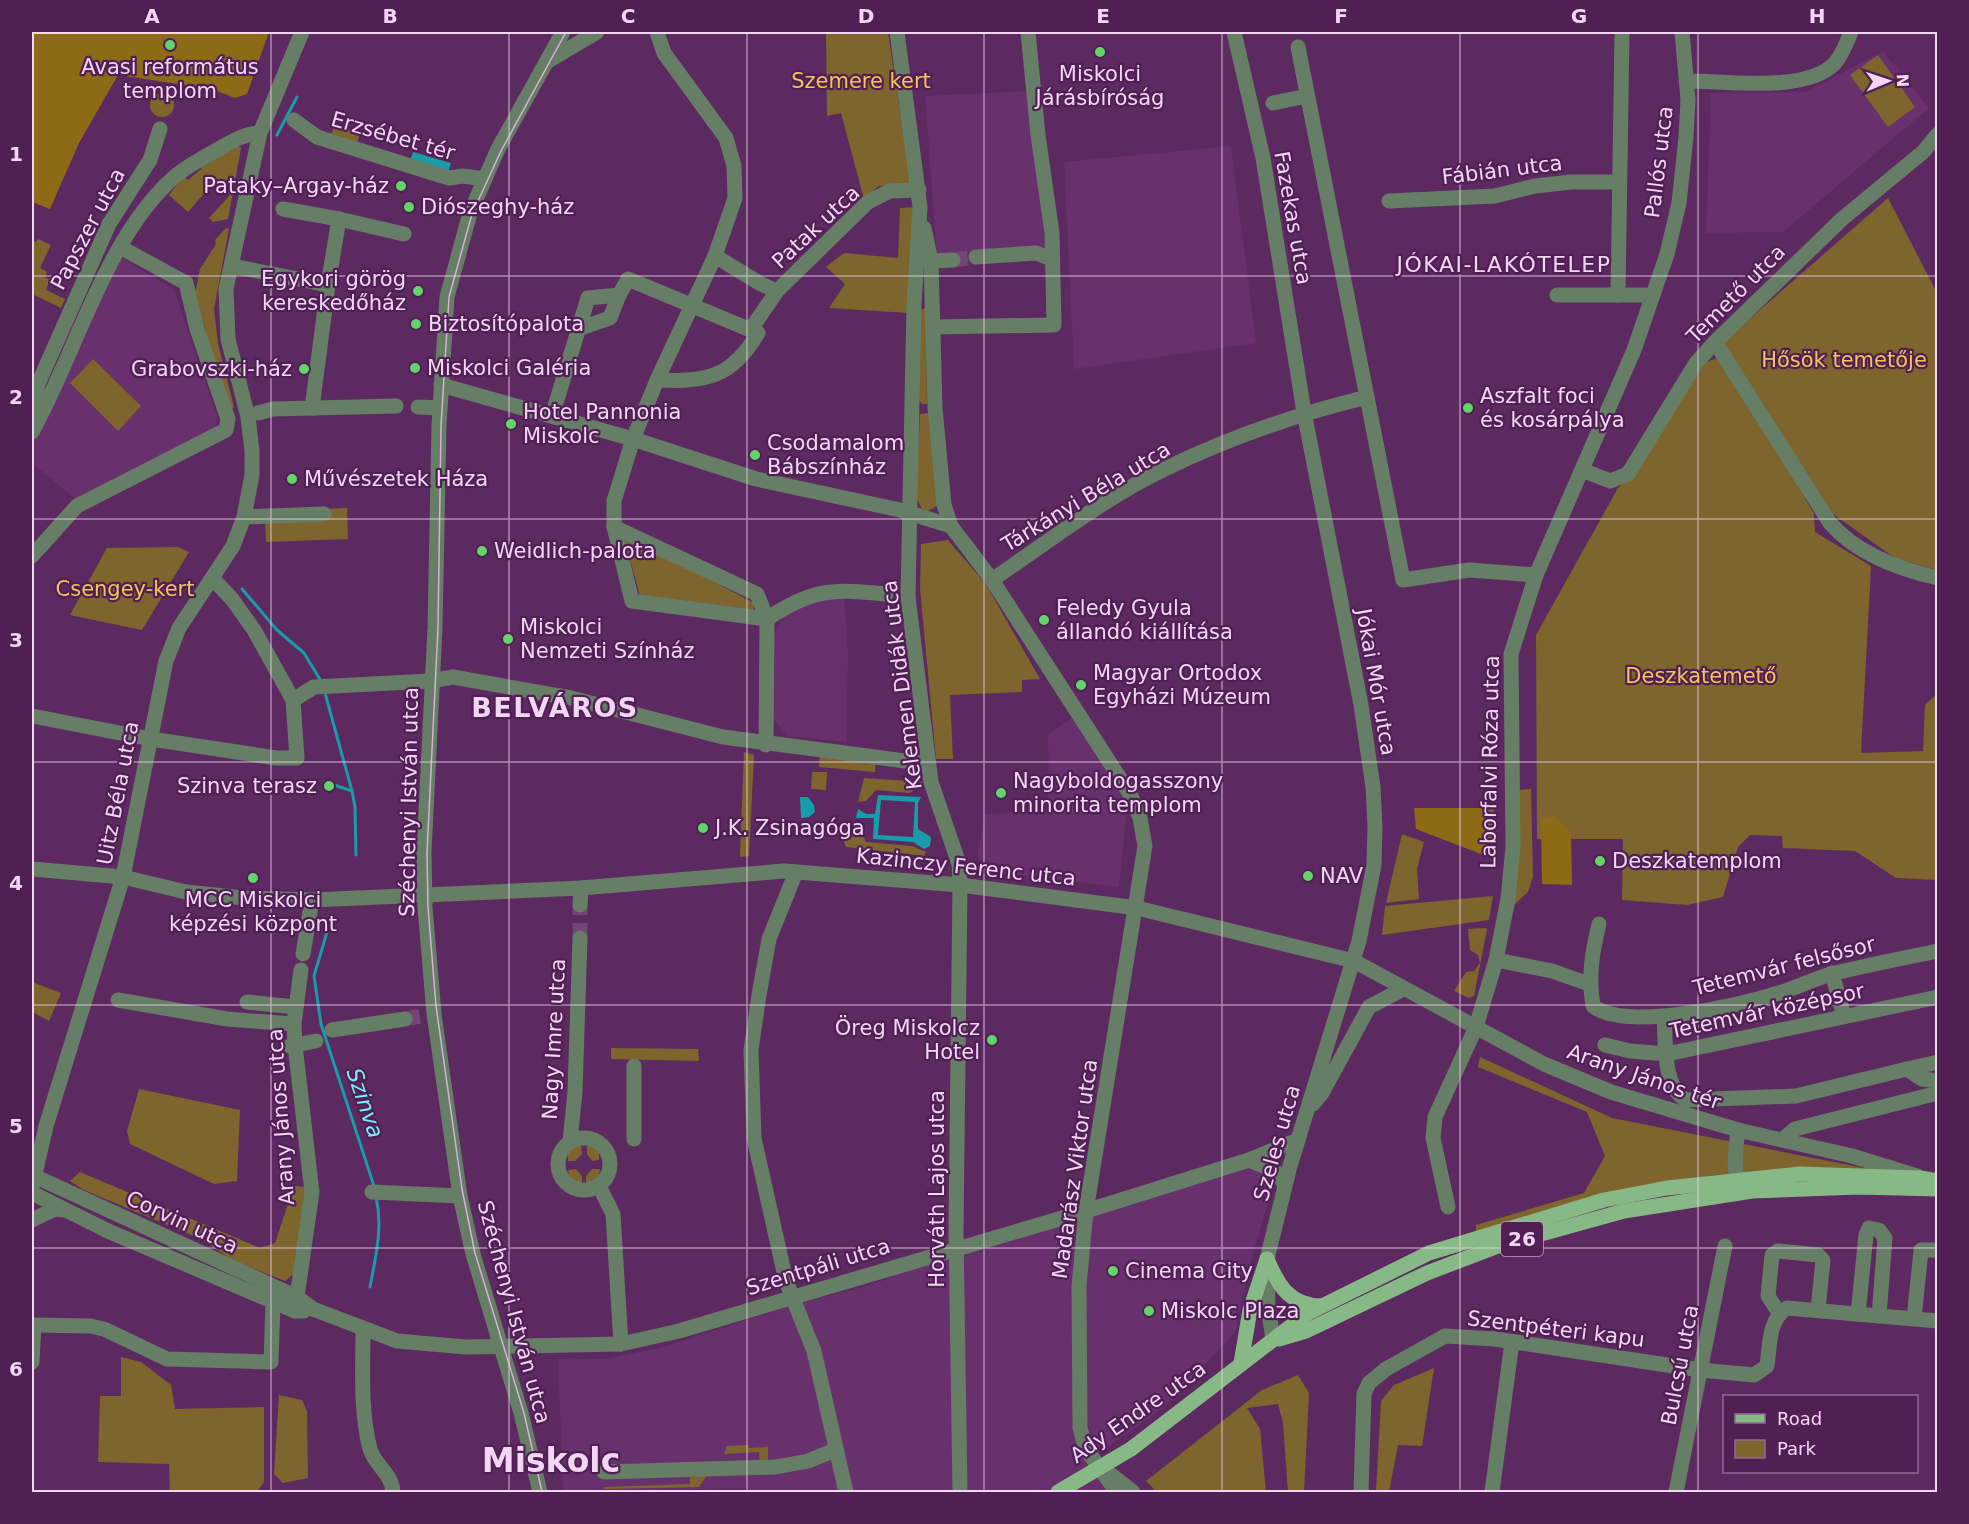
<svg xmlns="http://www.w3.org/2000/svg" width="1969" height="1524" font-family="'DejaVu Sans',sans-serif">
  <style>
    .built { fill: #68306d }
    .green { fill: #7e642d }
    .forest { fill: #8c6a16 }
    .water { fill: #179ca8; fill-rule: evenodd }
    .lines { fill: none; stroke-linecap: round; stroke-linejoin: round }
    .stream { stroke: #179ca8; stroke-width: 3 }
    .minor-tunnel { stroke: #734476; stroke-width: 15; stroke-dasharray: 15 8; stroke-linecap: butt }
    .minor { stroke: #667e65; stroke-width: 15 }
    .major { stroke: #87b987; stroke-width: 15 }
    .tram { stroke: #d5b2d6; stroke-width: 1.5 }
    .grid { fill: none; stroke: #f3d5f4; stroke-width: 1.5; stroke-opacity: 0.55 }
    .poi-dot { fill: #62d469; stroke: #501f54; stroke-width: 2 }
    .labels { text-anchor: middle; dominant-baseline: central; stroke-width: 4.5; stroke-linejoin: round; paint-order: stroke }
    .shield { fill: #501f54; stroke: #c29ec4; stroke-width: 1.5 }
    .shield-label { font-size: 20px; font-weight: bold; fill: #f3d5f4 }
    .poi-label { font-size: 21px; fill: #f3d5f4; stroke: #501f54; text-anchor: start }
    .park-label { font-size: 21px; fill: #f4c45a; stroke: #501f54 }
    .street-label { font-size: 21px; fill: #f3d5f4; stroke: #501f54 }
    .neighbourhood-label { font-size: 22px; letter-spacing: 1.5px; fill: #f3d5f4; stroke: #501f54 }
    .water-label { font-size: 22px; font-style: italic; fill: #79eefb; stroke: #501f54 }
    .district-label { font-size: 27px; font-weight: bold; letter-spacing: 1.5px; fill: #f3d5f4; stroke: #501f54 }
    .town-label { font-size: 33px; font-weight: bold; fill: #f3d5f4; stroke: #501f54 }
    .neatline { fill: none; stroke: #f3d5f4; stroke-width: 2 }
    .grid-label { font-size: 20px; text-anchor: middle; font-weight: bold; fill: #f3d5f4 }
  </style>
  <rect width="100%" height="100%" fill="#5c2a60"/>
  <g class="built">
    <polygon points="1883,51 1929,108 1783,232 1706,233 1711,93 1806,92"/>
    <polygon points="1028,91 1050,247 937,258 925,96"/>
    <polygon points="1231,146 1256,343 1074,369 1064,162"/>
    <polygon points="121,257 174,290 217,416 216,427 166,455 114,478 78,501 32,463 32,445"/>
    <polygon points="844,593 848,651 847,742 788,736 773,719 767,645 782,620 807,598"/>
    <polygon points="1074,716 1128,799 1119,887 978,870 980,857 977,857 985,814 1049,812 1048,735"/>
    <polygon points="1264,1160 1275,1181 1252,1256 1235,1333 1162,1409 1086,1462 1110,1492 750,1492 748,1488 563,1492 558,1359 606,1359 663,1347 804,1302 868,1286 952,1253"/>
  </g>
  <g class="green">
    <polygon points="826,32 888,32 911,185 879,186 864,199 841,113 827,116"/>
    <polygon points="1878,55 1915,107 1888,127 1850,75"/>
    <circle cx="162" cy="105" r="12"/>
    <polygon points="334,125 360,133 357,144 331,136"/>
    <polygon points="237,145 241,148 228,219 213,222 209,218 230,195 215,181 188,212 169,195 184,176 188,180 201,169 201,165"/>
    <polygon points="1888,198 1937,293 1937,570 1895,558 1833,514 1722,343"/>
    <polygon points="913,207 908,313 829,308 845,284 826,267 844,253 898,258 900,208"/>
    <polygon points="226,228 229,229 214,309 218,344 234,407 229,412 195,294 200,269 216,244 215,240"/>
    <polygon points="38,239 51,245 40,268 47,272 45,277 50,280 46,290 65,299 61,308 32,294 32,240 36,242"/>
    <polygon points="926,308 927,404 922,404 919,400 920,314 922,309"/>
    <polygon points="1717,358 1764,426 1814,514 1815,532 1871,566 1861,753 1923,751 1925,705 1937,694 1937,880 1896,878 1855,851 1783,848 1782,836 1750,835 1738,847 1723,897 1687,905 1622,900 1623,839 1537,839 1536,635 1618,488 1631,476 1701,364"/>
    <polygon points="93,359 141,406 118,431 70,383"/>
    <polygon points="927,413 932,415 940,504 928,511 922,509 916,497 920,414"/>
    <polygon points="347,508 348,539 266,542 265,520 325,509"/>
    <polygon points="623,534 754,603 753,612 640,596"/>
    <polygon points="948,540 985,583 1040,679 1022,680 1022,692 950,695 953,759 936,759 920,589 921,544"/>
    <polygon points="178,547 189,552 142,630 70,615 107,548"/>
    <polygon points="744,752 754,755 749,856 740,857"/>
    <polygon points="820,755 875,762 875,772 819,767"/>
    <polygon points="812,772 827,772 826,790 811,789"/>
    <polygon points="864,778 923,782 922,789 915,789 910,793 876,790 866,801 858,802"/>
    <polygon points="1531,789 1533,877 1528,892 1513,906 1518,790"/>
    <polygon points="856,827 860,828 866,842 912,846 926,852 924,856 846,847 842,837"/>
    <polygon points="1402,834 1424,842 1417,869 1419,899 1386,903"/>
    <polygon points="1493,896 1489,920 1382,935 1385,906"/>
    <polygon points="1485,928 1487,929 1474,996 1469,998 1454,991 1466,972 1474,971 1480,963 1478,955 1470,950 1468,929"/>
    <polygon points="32,982 61,993 49,1021 32,1012"/>
    <polygon points="611,1048 698,1049 699,1061 611,1059"/>
    <polygon points="1480,1057 1612,1118 1874,1170 1715,1175 1599,1195 1475,1237 1476,1225 1584,1193 1605,1156 1587,1112 1478,1067"/>
    <polygon points="139,1089 240,1110 237,1181 214,1184 130,1144 127,1131"/>
    <polygon points="594,1145 599,1152 599,1160 592,1161 587,1154 587,1146"/>
    <polygon points="575,1146 581,1146 582,1154 575,1161 568,1161 568,1153"/>
    <polygon points="576,1169 582,1176 582,1184 570,1182 568,1170"/>
    <polygon points="592,1169 600,1169 598,1182 586,1184 586,1176"/>
    <polygon points="80,1172 260,1248 275,1243 294,1186 306,1187 296,1272 285,1281 232,1260 201,1239 84,1190 70,1181"/>
    <polygon points="121,1357 141,1362 171,1385 175,1409 264,1407 264,1482 257,1492 170,1492 169,1464 98,1462 100,1396 121,1396"/>
    <polygon points="1434,1368 1422,1446 1398,1445 1389,1492 1376,1492 1381,1401 1394,1385"/>
    <polygon points="1298,1375 1309,1393 1304,1492 1288,1492 1283,1423 1278,1404 1247,1408 1260,1429 1266,1492 1157,1492 1146,1481 1262,1390"/>
    <polygon points="279,1395 302,1400 307,1411 308,1478 283,1483 274,1474"/>
    <polygon points="748,1445 749,1448 768,1447 768,1461 760,1463 759,1452 724,1454 727,1446"/>
    <polygon points="690,1475 707,1475 699,1487 605,1489 604,1487 690,1484"/>
  </g>
  <g class="forest">
    <polygon points="32,32 269,32 247,94 235,98 212,89 118,75 79,143 50,209 32,202"/>
    <polygon points="1414,808 1488,808 1494,810 1494,859 1416,829"/>
    <polygon points="1554,816 1571,832 1572,885 1542,884 1541,818"/>
  </g>
  <g class="water">
    <polygon points="413,152 451,163 448,173 410,161"/>
    <path d="M878 795 921 797 918 803V829L931 837 930 846 924 849 913 842 873 839 874 818H856L858 809 866 814H875ZM881 800 915 802 913 837 878 835Z"/>
    <polygon points="800,797 808,797 814,805 815,812 809,817 801,818"/>
  </g>
  <g class="lines">
    <g class="stream">
      <polyline points="277,135 297,97"/>
      <polyline points="242,589 277,630 304,653 321,681"/>
      <polyline points="325,693 352,791 355,807 356,855"/>
      <polyline points="325,782 352,791"/>
      <polyline points="327,932 314,976 321,1024 374,1186"/>
      <path d="M370 1287C376 1255 383 1228 376 1196"/>
    </g>
    <g class="minor-tunnel">
      <polyline points="953,260 976,257"/>
      <polyline points="580,938 580,905"/>
      <polyline points="405,1019 421,1016"/>
    </g>
    <g class="minor">
      <polyline points="657,32 664,53 726,138 734,166 735,198 715,256 657,380 633,439 614,501 614,527 632,601 767,619"/>
      <polyline points="897,32 920,207 914,305 908,597 931,782 959,864 960,885 956,1232 960,1492"/>
      <polyline points="1234,32 1263,158 1304,412 1361,705 1373,787 1375,827 1374,865 1359,941 1290,1166 1267,1259 1268,1306 1273,1340"/>
      <polyline points="1298,47 1403,580 1469,570 1536,575"/>
      <polyline points="548,61 597,32"/>
      <path d="M1687 81C1727 81 1805 93 1834 64 1842 56 1847 42 1851 32"/>
      <polyline points="1273,103 1307,96"/>
      <polyline points="294,120 317,137 449,178 463,176 485,179"/>
      <polyline points="1389,201 1495,196 1535,186 1571,182 1619,182"/>
      <polyline points="339,219 404,234"/>
      <polyline points="924,228 931,261 935,408 944,505 951,526 992,580 1130,794 1140,818 1145,846 1086,1211 1079,1286 1080,1428 1086,1449 1117,1492"/>
      <polyline points="715,256 761,284 777,291"/>
      <polyline points="976,257 1036,253 1052,259"/>
      <polyline points="931,261 953,260"/>
      <polyline points="232,266 328,285 339,219 283,209"/>
      <polyline points="1557,295 1653,295"/>
      <polyline points="1618,295 1622,32"/>
      <polyline points="933,327 1054,325 1052,233 1038,135 1028,32"/>
      <polyline points="578,329 610,318 619,295"/>
      <polyline points="751,329 777,291 868,202 890,191 919,190"/>
      <path d="M1715 342 1830 523C1857 554 1898 569 1938 578"/>
      <polyline points="441,385 633,439 756,479 900,510 951,526"/>
      <polyline points="418,407 440,408"/>
      <polyline points="312,408 328,285"/>
      <polyline points="258,413 273,409 396,406"/>
      <polyline points="40,416 35,403 38,384 109,224 150,160 160,129"/>
      <path d="M552 416 588 298 619 295 628 279 758 333C732 378 706 382 657 380"/>
      <path d="M32 432C76 353 105 239 173 178 185 167 201 159 215 151 229 143 245 133 260 133"/>
      <polyline points="1582,470 1610,481 1628,474 1696,363 1715,342 1842,219 1923,152 1938,134"/>
      <polyline points="244,517 324,514"/>
      <polyline points="614,527 757,594 767,619 766,745"/>
      <polyline points="32,556 77,506 226,430 228,419 197,329 186,283 120,247"/>
      <path d="M992 580C1046 543 1106 497 1165 469 1230 437 1298 414 1367 397"/>
      <path d="M767 619C813 588 832 589 886 594"/>
      <polyline points="293,700 314,687 430,681 453,677 571,698 723,737 928,764"/>
      <polyline points="32,716 151,739 276,758 297,758 293,700 254,630 232,599 212,578"/>
      <polyline points="32,869 123,877 186,892 244,898 312,900 581,888 784,871 960,885 1137,908 1354,961 1544,1064 1611,1092 1738,1130 1852,1156 1917,1176"/>
      <polyline points="796,872 769,939 759,995 751,1050 754,1138 786,1281 814,1351 846,1492"/>
      <polyline points="580,905 581,888"/>
      <path d="M1599 924C1592 953 1588 977 1593 1006 1626 1032 1740 1005 1779 993 1798 987 1816 978 1835 973 1869 965 1903 958 1938 951"/>
      <polyline points="303,954 312,900"/>
      <polyline points="1496,960 1552,971 1589,984"/>
      <polyline points="1832,973 1844,1016"/>
      <polyline points="118,1000 227,1019 294,1024"/>
      <polyline points="247,1002 296,1007"/>
      <path d="M1664 1017C1666 1042 1662 1087 1686 1100L1796 1096 1907 1069 1922 1079 1938 1081"/>
      <polyline points="332,1030 405,1019"/>
      <polyline points="1605,1045 1630,1051 1667,1054 1938,997"/>
      <polyline points="290,1046 316,1041"/>
      <polyline points="1907,1069 1938,1062"/>
      <polyline points="1313,1104 1322,1093 1369,1007 1403,989"/>
      <path d="M1738 1130C1736 1148 1730 1178 1745 1190"/>
      <circle cx="584" cy="1164" r="26"/>
      <polyline points="634,1139 634,1066"/>
      <polyline points="1782,1140 1795,1129 1938,1093"/>
      <polyline points="570,1142 575,1092 580,938"/>
      <polyline points="1249,1160 1274,1170 1285,1184"/>
      <polyline points="32,1175 297,1297 313,1309 397,1341 466,1347 621,1344 679,1331 1086,1211 1249,1160 1298,1140"/>
      <polyline points="599,1186 613,1214 621,1344"/>
      <polyline points="32,1187 46,1126 123,877 166,661 179,628 233,546 244,517 252,475 252,451 248,417 228,339 226,289 260,133 302,32"/>
      <polyline points="372,1192 460,1196"/>
      <polyline points="32,1193 108,1231 295,1311 304,1311"/>
      <polyline points="1448,1207 1433,1138 1435,1117 1476,1027 1496,960 1508,899 1513,847 1511,654 1536,575 1634,350 1667,254 1679,203 1686,137 1688,100 1682,32"/>
      <polyline points="32,1220 55,1209 65,1210"/>
      <polyline points="295,1311 312,1192 295,1045 294,1024 301,970"/>
      <polyline points="1779,1313 1768,1296 1772,1255 1778,1251 1818,1255 1823,1260 1818,1310"/>
      <polyline points="1858,1314 1866,1235 1869,1228 1879,1230 1885,1238 1879,1316"/>
      <polyline points="1914,1319 1921,1250 1938,1250"/>
      <polyline points="32,1325 90,1326 104,1329 167,1359 271,1362 273,1301"/>
      <path d="M363 1329C363 1368 360 1411 370 1449 375 1466 392 1473 393 1492"/>
      <polyline points="32,1362 34,1325"/>
      <polyline points="1106,1471 1133,1492"/>
      <polyline points="604,1472 776,1467 808,1461 835,1450"/>
      <polyline points="540,1492 521,1413 473,1254 460,1196 434,1014 425,907 424,853 435,628 439,426 447,297 470,213 498,149 563,32"/>
      <path d="M1361 1492 1364 1394 1369 1383 1386 1369 1445 1336 1495 1339 1700 1370 1754 1375 1767 1366C1770 1346 1768 1320 1787 1308L1938 1321"/>
      <polyline points="1492,1492 1512,1342"/>
      <polyline points="1676,1492 1725,1246"/>
    </g>
    <g class="major">
      <path d="M1267 1259C1278 1285 1289 1305 1321 1306"/>
      <polyline points="1279,1339 1306,1331 1427,1273 1498,1246 1624,1211 1752,1191 1859,1187 1938,1189"/>
      <polyline points="1241,1363 1250,1310 1267,1259"/>
      <polyline points="1058,1492 1131,1449 1308,1313 1429,1253 1604,1200 1667,1188 1800,1174 1920,1178 1938,1181"/>
    </g>
    <polyline class="tram" points="542,1492 524,1413 475,1253 462,1189 436,1006 428,907 427,853 438,628 441,426 449,297 472,214 501,151 566,32"/>
  </g>
  <path class="grid" d="M271 32V1492M509 32V1492M747 32V1492M984 32V1492M1222 32V1492M1460 32V1492M1698 32V1492M32 276H1938M32 519H1938M32 762H1938M32 1005H1938M32 1248H1938"/>
  <g class="poi-dot">
    <circle cx="170" cy="45" r="6"/>
    <circle cx="1100" cy="52" r="6"/>
    <circle cx="401" cy="186" r="6"/>
    <circle cx="409" cy="207" r="6"/>
    <circle cx="418" cy="291" r="6"/>
    <circle cx="416" cy="324" r="6"/>
    <circle cx="415" cy="368" r="6"/>
    <circle cx="304" cy="369" r="6"/>
    <circle cx="1468" cy="408" r="6"/>
    <circle cx="511" cy="424" r="6"/>
    <circle cx="755" cy="455" r="6"/>
    <circle cx="292" cy="479" r="6"/>
    <circle cx="482" cy="551" r="6"/>
    <circle cx="1044" cy="620" r="6"/>
    <circle cx="508" cy="639" r="6"/>
    <circle cx="1081" cy="685" r="6"/>
    <circle cx="329" cy="786" r="6"/>
    <circle cx="1001" cy="793" r="6"/>
    <circle cx="703" cy="828" r="6"/>
    <circle cx="1600" cy="861" r="6"/>
    <circle cx="1308" cy="876" r="6"/>
    <circle cx="253" cy="878" r="6"/>
    <circle cx="992" cy="1040" r="6"/>
    <circle cx="1113" cy="1271" r="6"/>
    <circle cx="1149" cy="1311" r="6"/>
  </g>
  <g class="labels">
    <rect class="shield" x="1501" y="1222" width="42" height="34" rx="4.5"/>
    <g class="shield-label">
      <text x="1522" y="1239">26</text>
    </g>
    <g class="poi-label">
      <text x="170" y="67" text-anchor="middle">Avasi református<tspan x="170" dy="24">templom</tspan></text>
      <text x="1100" y="74" text-anchor="middle">Miskolci<tspan x="1100" dy="24">Járásbíróság</tspan></text>
      <text x="389" y="186" text-anchor="end">Pataky–Argay-ház</text>
      <text x="421" y="207">Diószeghy-ház</text>
      <text x="406" y="279" text-anchor="end">Egykori görög<tspan x="406" dy="24">kereskedőház</tspan></text>
      <text x="428" y="324">Biztosítópalota</text>
      <text x="427" y="368">Miskolci Galéria</text>
      <text x="292" y="369" text-anchor="end">Grabovszki-ház</text>
      <text x="1480" y="396">Aszfalt foci<tspan x="1480" dy="24">és kosárpálya</tspan></text>
      <text x="523" y="412">Hotel Pannonia<tspan x="523" dy="24">Miskolc</tspan></text>
      <text x="767" y="443">Csodamalom<tspan x="767" dy="24">Bábszínház</tspan></text>
      <text x="304" y="479">Művészetek Háza</text>
      <text x="494" y="551">Weidlich-palota</text>
      <text x="1056" y="608">Feledy Gyula<tspan x="1056" dy="24">állandó kiállítása</tspan></text>
      <text x="520" y="627">Miskolci<tspan x="520" dy="24">Nemzeti Színház</tspan></text>
      <text x="1093" y="673">Magyar Ortodox<tspan x="1093" dy="24">Egyházi Múzeum</tspan></text>
      <text x="1013" y="781">Nagyboldogasszony<tspan x="1013" dy="24">minorita templom</tspan></text>
      <text x="317" y="786" text-anchor="end">Szinva terasz</text>
      <text x="715" y="828">J.K. Zsinagóga</text>
      <text x="1612" y="861">Deszkatemplom</text>
      <text x="1320" y="876">NAV</text>
      <text x="253" y="900" text-anchor="middle">MCC Miskolci<tspan x="253" dy="24">képzési központ</tspan></text>
      <text x="980" y="1028" text-anchor="end">Öreg Miskolcz<tspan x="980" dy="24">Hotel</tspan></text>
      <text x="1125" y="1271">Cinema City</text>
      <text x="1161" y="1311">Miskolc Plaza</text>
    </g>
    <g class="park-label">
      <text x="861" y="81">Szemere kert</text>
      <text x="1844" y="360">Hősök temetője</text>
      <text x="125" y="589">Csengey-kert</text>
      <text x="1701" y="676">Deszkatemető</text>
    </g>
    <g class="street-label">
      <text transform="translate(393 136) rotate(16)">Erzsébet tér</text>
      <text transform="translate(1659 162) rotate(-83)">Pallós utca</text>
      <text transform="translate(1502 170) rotate(-7)">Fábián utca</text>
      <text transform="translate(1293 218) rotate(80)">Fazekas utca</text>
      <text transform="translate(816 227) rotate(-43)">Patak utca</text>
      <text transform="translate(88 229) rotate(-62)">Papszer utca</text>
      <text transform="translate(1736 294) rotate(-45)">Temető utca</text>
      <text transform="translate(1086 497) rotate(-31)">Tárkányi Béla utca</text>
      <text transform="translate(1376 682) rotate(80)">Jókai Mór utca</text>
      <text transform="translate(902 685) rotate(-97)">Kelemen Didák utca</text>
      <text transform="translate(1490 762) rotate(-89)">Laborfalvi Róza utca</text>
      <text transform="translate(118 793) rotate(-79)">Uitz Béla utca</text>
      <text transform="translate(409 802) rotate(-89)">Széchenyi István utca</text>
      <text transform="translate(966 867) rotate(6)">Kazinczy Ferenc utca</text>
      <text transform="translate(1784 966) rotate(-14)">Tetemvár felsősor</text>
      <text transform="translate(1767 1011) rotate(-12)">Tetemvár középsor</text>
      <text transform="translate(554 1039) rotate(-87)">Nagy Imre utca</text>
      <text transform="translate(1644 1077) rotate(19)">Arany János tér</text>
      <text transform="translate(281 1117) rotate(-94)">Arany János utca</text>
      <text transform="translate(1277 1143) rotate(-74)">Szeles utca</text>
      <text transform="translate(1075 1169) rotate(-82)">Madarász Viktor utca</text>
      <text transform="translate(937 1189) rotate(-90)">Horváth Lajos utca</text>
      <text transform="translate(182 1222) rotate(25)">Corvin utca</text>
      <text transform="translate(818 1267) rotate(-17)">Szentpáli utca</text>
      <text transform="translate(514 1312) rotate(75)">Széchenyi István utca</text>
      <text transform="translate(1556 1329) rotate(7)">Szentpéteri kapu</text>
      <text transform="translate(1680 1365) rotate(-79)">Bulcsú utca</text>
      <text transform="translate(1138 1412) rotate(-35)">Ady Endre utca</text>
    </g>
    <g class="neighbourhood-label">
      <text x="1504" y="264">JÓKAI-LAKÓTELEP</text>
    </g>
    <g class="water-label">
      <text transform="translate(365 1103) rotate(71)">Szinva</text>
    </g>
    <g class="district-label">
      <text x="555" y="707">BELVÁROS</text>
    </g>
    <g class="town-label">
      <text x="551" y="1460">Miskolc</text>
    </g>
  </g>
  <rect width="1969" height="1524" fill="none" stroke="#501f54" stroke-width="66"/>
  <rect x="1723" y="1395" width="195" height="78" fill="#501f54" stroke="#916894" stroke-width="1.5"/>
  <rect x="1735" y="1414" width="30" height="9" fill="#87b987" stroke="#916894" stroke-width="1.5"/>
  <text x="1777" y="1425" font-size="18" fill="#f3d5f4">Road</text>
  <rect x="1735" y="1440" width="30" height="18" fill="#7e642d" stroke="#916894" stroke-width="1.5"/>
  <text x="1777" y="1455" font-size="18" fill="#f3d5f4">Park</text>
  <g transform="translate(1888 81) rotate(88)" stroke="#501f54" stroke-width="4.5" paint-order="stroke">
  <path d="M0-4.5L10 22L0 15L-10 22Z" fill="#f3d5f4"/>
  <text y="-9" font-size="16" font-weight="bold" text-anchor="middle" fill="#f3d5f4">N</text>
  </g>
  <rect x="33" y="33" width="1903" height="1458" class="neatline"/>
  <g class="grid-label">
    <text x="152" y="23">A</text>
    <text x="390" y="23">B</text>
    <text x="628" y="23">C</text>
    <text x="866" y="23">D</text>
    <text x="1103" y="23">E</text>
    <text x="1341" y="23">F</text>
    <text x="1579" y="23">G</text>
    <text x="1817" y="23">H</text>
    <text x="16" y="161">1</text>
    <text x="16" y="404">2</text>
    <text x="16" y="647">3</text>
    <text x="16" y="890">4</text>
    <text x="16" y="1133">5</text>
    <text x="16" y="1376">6</text>
  </g>
</svg>
